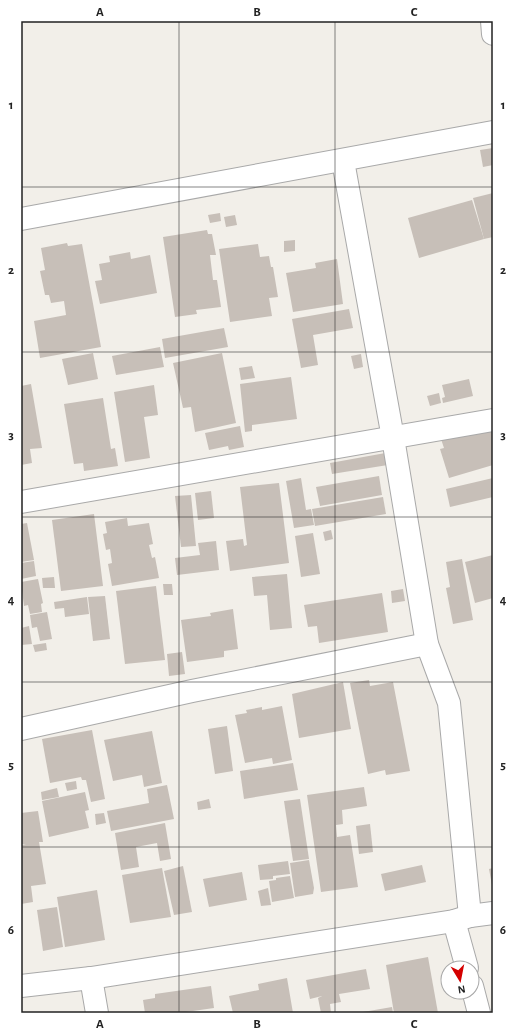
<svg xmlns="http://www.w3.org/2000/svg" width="514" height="1034" font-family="'Alegreya Sans',sans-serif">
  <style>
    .building { fill: #c7bfb8 }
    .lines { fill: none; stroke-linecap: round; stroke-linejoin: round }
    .minor-casing { stroke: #a9a9a9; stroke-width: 24 }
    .minor { stroke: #fff; stroke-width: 22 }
    .grid { fill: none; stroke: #222; stroke-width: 1; stroke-opacity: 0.55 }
    .neatline { fill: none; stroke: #222; stroke-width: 1.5 }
    .grid-label { font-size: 13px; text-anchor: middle; font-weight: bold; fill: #222 }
  </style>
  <rect width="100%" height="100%" fill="#f2efe9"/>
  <g class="building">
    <polygon points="493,148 493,165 483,167 480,150"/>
    <polygon points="493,193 493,237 484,239 473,198"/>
    <polygon points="472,200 484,239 419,258 408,218"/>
    <polygon points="220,213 221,221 210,223 208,215"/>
    <polygon points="235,215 237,225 226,227 224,217"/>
    <polygon points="207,230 208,234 212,234 216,255 210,255 213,280 217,280 221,307 196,310 197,314 175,317 163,237"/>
    <polygon points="295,240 295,251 284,252 284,241"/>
    <polygon points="67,243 68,246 82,244 101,347 40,358 34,321 66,315 64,301 51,303 49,295 45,295 40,271 45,270 41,248"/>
    <polygon points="258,244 260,257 269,256 271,267 273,267 278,297 269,298 272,316 230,322 219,249"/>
    <polygon points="130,252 131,259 150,255 157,293 100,304 95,281 102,280 99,264 110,262 109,256"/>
    <polygon points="337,259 343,304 293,312 286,273 316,268 315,263"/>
    <polygon points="349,309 353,328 313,335 318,365 301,368 292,319"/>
    <polygon points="224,328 228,347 165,358 162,339"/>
    <polygon points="160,347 164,367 116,375 112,356"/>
    <polygon points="93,353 98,379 68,385 62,359"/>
    <polygon points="222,353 236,423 195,432 191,407 183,408 173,363"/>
    <polygon points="361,354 363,367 354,369 351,356"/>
    <polygon points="252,366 255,378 241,380 239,368"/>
    <polygon points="291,377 297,419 252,425 252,431 245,432 240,384"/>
    <polygon points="469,379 473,396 443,403 442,398 445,397 442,385"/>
    <polygon points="31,384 42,448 30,449 32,463 21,465 21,386"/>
    <polygon points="154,385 158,415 144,417 150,458 125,462 114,392"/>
    <polygon points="439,393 441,403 430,406 427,396"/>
    <polygon points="103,398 111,449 115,448 118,466 84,471 83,463 74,464 64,404"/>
    <polygon points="490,425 493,435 493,465 449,478 440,449 444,448 441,439"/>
    <polygon points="240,426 244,447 229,450 228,446 209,450 205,433"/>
    <polygon points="391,452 394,464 332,474 330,463"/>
    <polygon points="379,476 382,495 320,506 316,487"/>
    <polygon points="301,478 306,510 311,509 314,525 294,528 286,481"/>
    <polygon points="493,478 493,497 450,507 446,489"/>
    <polygon points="279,483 289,563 230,571 226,541 243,539 244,546 247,545 240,487"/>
    <polygon points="211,491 214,518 198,520 195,493"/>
    <polygon points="191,495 196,546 181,547 175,496"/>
    <polygon points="383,497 386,514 315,526 312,509"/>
    <polygon points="94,514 103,586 61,591 52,520"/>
    <polygon points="127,518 128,526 149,523 153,544 149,545 152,558 155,557 159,578 112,586 108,564 112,563 110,549 106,550 103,534 107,533 105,522"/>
    <polygon points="27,523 34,560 21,562 21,524"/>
    <polygon points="331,530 333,539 325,541 323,532"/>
    <polygon points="313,533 320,574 301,577 295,536"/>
    <polygon points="216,541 219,570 177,575 175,558 200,555 198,543"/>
    <polygon points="493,555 493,598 475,603 465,562"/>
    <polygon points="462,559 473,620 453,624 446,588 450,587 446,562"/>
    <polygon points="34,561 36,576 21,579 21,563"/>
    <polygon points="287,574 292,628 270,630 267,595 254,596 252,577"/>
    <polygon points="54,577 55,588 43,588 42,578"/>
    <polygon points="38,579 43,603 41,604 42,612 30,614 28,605 24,606 21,582"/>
    <polygon points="163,584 172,584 173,595 164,595"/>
    <polygon points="156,586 165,660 125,664 116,591"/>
    <polygon points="403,589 405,601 392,603 391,591"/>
    <polygon points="382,593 388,632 319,643 317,626 308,627 304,605"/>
    <polygon points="105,596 110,639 93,641 88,597"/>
    <polygon points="87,597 89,614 65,617 64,608 55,609 54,602"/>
    <polygon points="233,609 238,649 224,651 224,657 187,662 181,620 211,616 210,613"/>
    <polygon points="47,612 52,639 40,641 37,627 32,628 30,615"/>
    <polygon points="29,626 32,644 21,645 21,628"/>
    <polygon points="46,643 47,650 35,652 33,645"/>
    <polygon points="182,652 185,674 169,676 167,654"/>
    <polygon points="369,680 370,686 393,682 410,771 386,775 385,770 368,774 350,683"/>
    <polygon points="343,682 351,729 299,738 292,694"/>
    <polygon points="282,706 292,760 273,764 272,758 245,763 235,715 247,713 246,710 262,707 262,710"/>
    <polygon points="227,726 233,771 215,774 208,729"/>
    <polygon points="92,730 105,799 91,802 86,780 82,780 81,777 50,783 42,739"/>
    <polygon points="152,731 162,783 144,787 142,775 113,781 104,740"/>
    <polygon points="293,763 298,790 244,799 240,771"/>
    <polygon points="76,781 77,789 67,791 65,783"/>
    <polygon points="167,785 174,819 111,831 107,811 149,803 147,789"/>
    <polygon points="364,787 367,806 342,810 343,824 336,825 337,837 350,835 358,887 321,892 307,795"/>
    <polygon points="57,788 59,797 42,800 41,792"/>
    <polygon points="85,792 89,810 85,811 89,828 49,837 42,801"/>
    <polygon points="209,799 211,808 198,810 197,802"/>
    <polygon points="300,799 309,859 293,861 284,801"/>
    <polygon points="38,811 43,842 39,842 46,884 31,886 33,902 21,904 21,845 26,844 21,844 21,813"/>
    <polygon points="104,813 106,823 96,825 95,814"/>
    <polygon points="165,823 171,859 160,861 157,843 136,847 139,867 121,870 115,833"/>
    <polygon points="370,824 373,852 359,854 356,826"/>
    <polygon points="309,860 314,888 313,894 295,897 290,863"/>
    <polygon points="288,861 290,874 273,876 273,879 260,880 258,865"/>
    <polygon points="422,865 426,882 385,891 381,874"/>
    <polygon points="183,866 192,912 174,915 164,871"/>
    <polygon points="162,868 171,917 130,923 122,875"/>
    <polygon points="493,868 493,885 492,885 489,869"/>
    <polygon points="242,872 247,900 209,907 203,879"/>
    <polygon points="290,876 294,898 272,902 269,881 276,880 276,878"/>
    <polygon points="268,888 271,905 261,906 258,891"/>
    <polygon points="97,890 105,940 65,947 57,897"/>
    <polygon points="57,907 63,947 43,951 37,910"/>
    <polygon points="428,957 438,1013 394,1013 386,965"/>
    <polygon points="366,969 370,989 339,994 341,1002 330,1004 331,1013 321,1013 318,998 322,996 310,999 306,980"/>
    <polygon points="287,978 293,1013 233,1013 229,996 259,990 258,984"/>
    <polygon points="211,986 214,1008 179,1013 145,1013 143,1000 155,998 155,994"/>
    <polygon points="392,1007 393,1013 363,1013 363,1012"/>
  </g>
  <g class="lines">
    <defs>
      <g id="minor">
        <polyline points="492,21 493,34"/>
        <polyline points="343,161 393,438 427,644 449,703 470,916"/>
        <polyline points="21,219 493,132"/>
        <polyline points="21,502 493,420"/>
        <polyline points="21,729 192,691 427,644"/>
        <polyline points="454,921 467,968"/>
        <polyline points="91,978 97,1013"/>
        <polyline points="21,986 91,978 454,921 470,916 493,913"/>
        <polyline points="472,986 479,1013"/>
      </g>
    </defs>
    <use href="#minor" class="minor-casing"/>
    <use href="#minor" class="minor"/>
  </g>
  <path class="grid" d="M179 21V1013M335 21V1013M21 187H493M21 352H493M21 517H493M21 682H493M21 847H493"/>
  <rect width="514" height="1034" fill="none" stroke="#ffffff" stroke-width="44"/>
  <g transform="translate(460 980) rotate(170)"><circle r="19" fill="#ffffff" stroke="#a7a7a7"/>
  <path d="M0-3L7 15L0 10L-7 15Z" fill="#d40000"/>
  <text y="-6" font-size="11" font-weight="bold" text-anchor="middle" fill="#222222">N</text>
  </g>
  <rect x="22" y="22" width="470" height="990" class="neatline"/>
  <g class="grid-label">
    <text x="100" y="16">A</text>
    <text x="257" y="16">B</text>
    <text x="414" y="16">C</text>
    <text x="11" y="109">1</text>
    <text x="503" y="109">1</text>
    <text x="11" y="274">2</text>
    <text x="503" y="274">2</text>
    <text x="11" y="439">3</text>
    <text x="503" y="439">3</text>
    <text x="11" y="604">4</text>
    <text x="503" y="604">4</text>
    <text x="11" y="769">5</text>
    <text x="503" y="769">5</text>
    <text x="11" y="934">6</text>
    <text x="503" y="934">6</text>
    <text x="100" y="1028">A</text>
    <text x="257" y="1028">B</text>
    <text x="414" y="1028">C</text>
  </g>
</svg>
